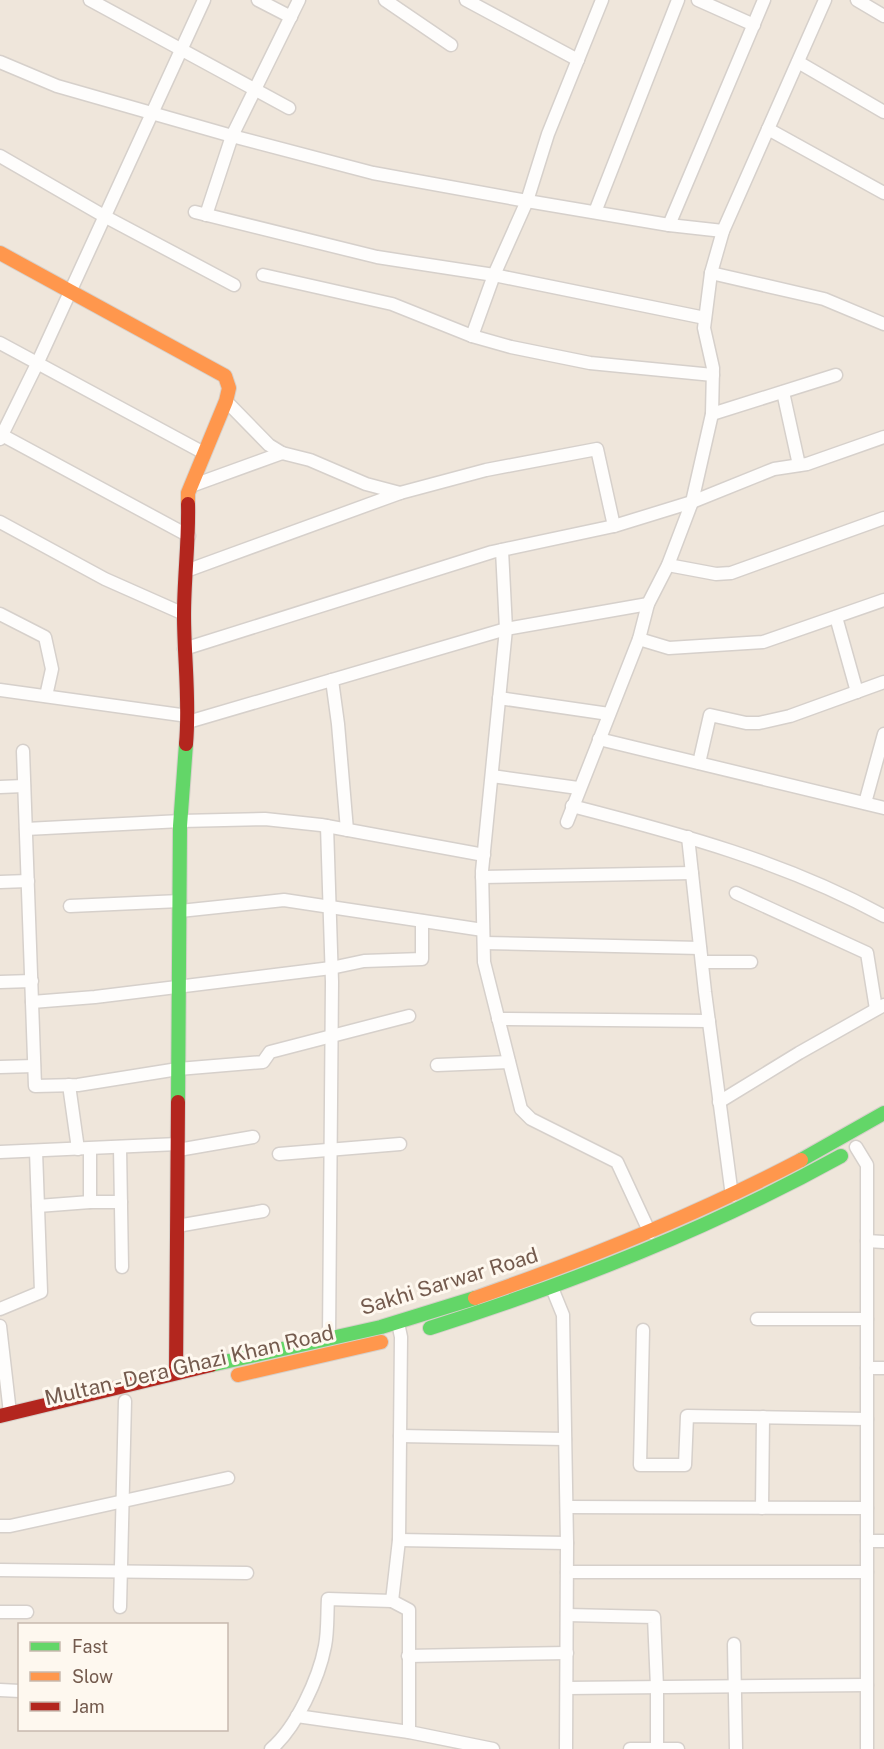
<svg xmlns="http://www.w3.org/2000/svg" width="884" height="1749" font-family="'Public Sans',sans-serif">
  <style>
    .residential { fill: #efe6db; fill-rule: evenodd }
    .lines { fill: none; stroke-linecap: round; stroke-linejoin: round }
    .street-casing { stroke: #d6d0cb; stroke-width: 15 }
    .fast-casing { stroke: #d6d0ca; stroke-width: 16 }
    .slow-casing { stroke: #d6d0ca; stroke-width: 16 }
    .jam-casing { stroke: #d6d0ca; stroke-width: 16 }
    .street { stroke: #fefdfc; stroke-width: 12 }
    .fast { stroke: #63d668; stroke-width: 14 }
    .slow { stroke: #ff974d; stroke-width: 14 }
    .jam { stroke: #b3261e; stroke-width: 14 }
    .labels { text-anchor: middle; dominant-baseline: central; stroke-width: 6; stroke-linejoin: round; paint-order: stroke }
    .street-label { font-size: 21px; fill: #745b4e; stroke: #fef8ef }
  </style>
  <rect width="100%" height="100%" fill="#f7f3ed"/>
  <path class="residential" d="M0 0H884V1749H0ZM20 1624H226V1730H20Z"/>
  <g class="lines">
    <defs>
      <g id="street">
        <polyline points="90,0 289,108"/>
        <polyline points="258,0 291,17"/>
        <polyline points="385,0 451,45"/>
        <polyline points="466,0 578,60"/>
        <polyline points="698,0 754,25"/>
        <polyline points="857,0 884,16"/>
        <polyline points="0,62 57,86 232,136 373,173 527,201 669,225 723,231"/>
        <polyline points="798,62 884,112"/>
        <polyline points="768,129 884,193"/>
        <polyline points="0,156 104,216 234,285"/>
        <polyline points="195,212 377,257 494,275 705,318"/>
        <polyline points="595,212 678,0"/>
        <polyline points="206,215 232,136 299,0"/>
        <polyline points="669,225 764,0"/>
        <polyline points="711,273 824,299 884,324"/>
        <polyline points="263,275 392,304 472,336 511,347 590,363 713,375"/>
        <polyline points="472,336 494,275 527,201 548,134 602,0"/>
        <polyline points="0,343 204,453"/>
        <polyline points="783,392 799,465"/>
        <polyline points="226,401 269,445 282,453 310,460 366,484 400,493"/>
        <polyline points="712,414 836,375"/>
        <polyline points="0,434 189,536"/>
        <polyline points="0,439 37,364 204,0"/>
        <polyline points="191,486 282,453"/>
        <polyline points="0,522 105,579 184,614"/>
        <polyline points="502,550 506,629 482,871 484,962 521,1109 531,1119 617,1162 650,1233"/>
        <polyline points="668,565 716,574 731,573 884,518"/>
        <polyline points="186,571 400,493 486,470 597,449 614,526"/>
        <polyline points="0,614 45,637 52,669 46,696"/>
        <polyline points="836,617 857,692"/>
        <polyline points="639,639 669,648 763,642 884,600"/>
        <polyline points="184,649 492,552 614,526 692,502 774,469 807,464 884,437"/>
        <polyline points="332,680 338,724 347,830"/>
        <polyline points="0,690 188,716"/>
        <polyline points="499,698 609,714"/>
        <polyline points="188,722 506,629 648,604"/>
        <polyline points="599,739 884,808"/>
        <polyline points="23,751 35,1086 78,1085 178,1069 263,1062 270,1052 409,1016"/>
        <polyline points="699,763 710,715 746,723 759,723 790,716 884,682"/>
        <polyline points="492,776 578,788"/>
        <polyline points="0,787 24,786"/>
        <polyline points="865,803 884,734"/>
        <path d="M572 806C681 834 785 862 884 916"/>
        <polyline points="567,822 639,639 648,604 668,565 692,502 712,414 713,368 704,328 711,273 723,231 825,0"/>
        <polyline points="327,826 332,982 329,1338"/>
        <polyline points="26,829 181,821 265,819 321,825 484,855"/>
        <polyline points="688,837 705,992 732,1196"/>
        <polyline points="482,877 692,873"/>
        <polyline points="0,882 28,881"/>
        <polyline points="736,893 867,953 876,1009"/>
        <polyline points="70,906 180,901"/>
        <polyline points="180,911 284,900 483,930"/>
        <polyline points="484,943 700,948"/>
        <polyline points="702,962 751,962"/>
        <polyline points="0,982 32,981"/>
        <polyline points="32,1002 95,997 331,968 364,961 422,959 422,921"/>
        <polyline points="498,1019 709,1021"/>
        <polyline points="437,1065 509,1062"/>
        <polyline points="0,1067 34,1066"/>
        <polyline points="69,1085 78,1149"/>
        <polyline points="719,1102 799,1053 884,1005"/>
        <polyline points="120,1147 122,1267"/>
        <polyline points="856,1147 867,1165 867,1749"/>
        <polyline points="90,1149 90,1202"/>
        <polyline points="178,1150 253,1137"/>
        <polyline points="0,1152 178,1144"/>
        <polyline points="279,1154 400,1144"/>
        <polyline points="38,1206 90,1202 121,1202"/>
        <polyline points="177,1226 263,1211"/>
        <polyline points="867,1241 884,1242"/>
        <polyline points="552,1288 563,1315 567,1543 566,1749"/>
        <polyline points="0,1309 41,1292 36,1151"/>
        <polyline points="757,1319 867,1319"/>
        <polyline points="0,1326 10,1413"/>
        <polyline points="643,1330 640,1465 685,1465 687,1416 867,1419"/>
        <polyline points="867,1368 884,1368"/>
        <polyline points="400,1436 565,1439"/>
        <polyline points="567,1507 867,1508"/>
        <polyline points="762,1508 763,1417"/>
        <polyline points="0,1526 10,1526 228,1478"/>
        <polyline points="399,1540 567,1543"/>
        <polyline points="867,1541 884,1541"/>
        <polyline points="0,1570 247,1573"/>
        <polyline points="567,1572 867,1572"/>
        <polyline points="392,1601 409,1610 409,1732"/>
        <polyline points="120,1607 125,1401"/>
        <polyline points="0,1612 27,1612"/>
        <polyline points="567,1615 654,1617 657,1687 657,1749"/>
        <polyline points="734,1644 736,1749"/>
        <polyline points="408,1656 567,1653"/>
        <polyline points="567,1688 867,1685"/>
        <polyline points="0,1690 20,1691"/>
        <polyline points="297,1716 409,1732 493,1749"/>
        <path d="M271 1749C296 1728 319 1678 325 1646 328 1631 327 1614 328 1599L392 1601 399 1540 401 1337 398 1323"/>
        <polyline points="630,1749 678,1749"/>
      </g>
      <g id="fast">
        <polyline points="178,1102 180,826 186,744"/>
        <polyline points="801,1160 884,1113"/>
        <path d="M430 1328C574 1282 709 1229 841 1156"/>
        <polyline points="211,1365 381,1327 475,1298"/>
      </g>
      <g id="slow">
        <polyline points="0,253 225,376 229,388 226,401 188,493 188,504"/>
        <path d="M475 1298C587 1259 696 1215 801 1160"/>
        <polyline points="238,1375 381,1342"/>
      </g>
      <g id="jam">
        <path d="M186 744C190 701 184 658 184 615 184 578 189 541 188 504"/>
        <polyline points="176,1373 178,1102"/>
        <polyline points="0,1416 211,1365"/>
      </g>
    </defs>
    <use href="#street" class="street-casing"/>
    <use href="#fast" class="fast-casing"/>
    <use href="#slow" class="slow-casing"/>
    <use href="#jam" class="jam-casing"/>
    <use href="#street" class="street"/>
    <use href="#fast" class="fast"/>
    <use href="#slow" class="slow"/>
    <use href="#jam" class="jam"/>
  </g>
  <g class="labels">
    <g class="street-label">
      <text transform="translate(449 1281) rotate(-17)">Sakhi Sarwar Road</text>
      <text transform="translate(189 1365) rotate(-13)">Multan - Dera Ghazi Khan Road</text>
    </g>
  </g>
  <rect x="18" y="1623" width="210" height="108" fill="#fef8ef" stroke="#c7b9af" stroke-width="1.5"/>
  <rect x="30" y="1642" width="30" height="9" fill="#63d668" stroke="#c7b9af" stroke-width="1.5"/>
  <text x="72" y="1653" font-size="18" fill="#745b4e">Fast</text>
  <rect x="30" y="1672" width="30" height="9" fill="#ff974d" stroke="#c7b9af" stroke-width="1.5"/>
  <text x="72" y="1683" font-size="18" fill="#745b4e">Slow</text>
  <rect x="30" y="1702" width="30" height="9" fill="#b3261e" stroke="#c7b9af" stroke-width="1.5"/>
  <text x="72" y="1713" font-size="18" fill="#745b4e">Jam</text>
</svg>
